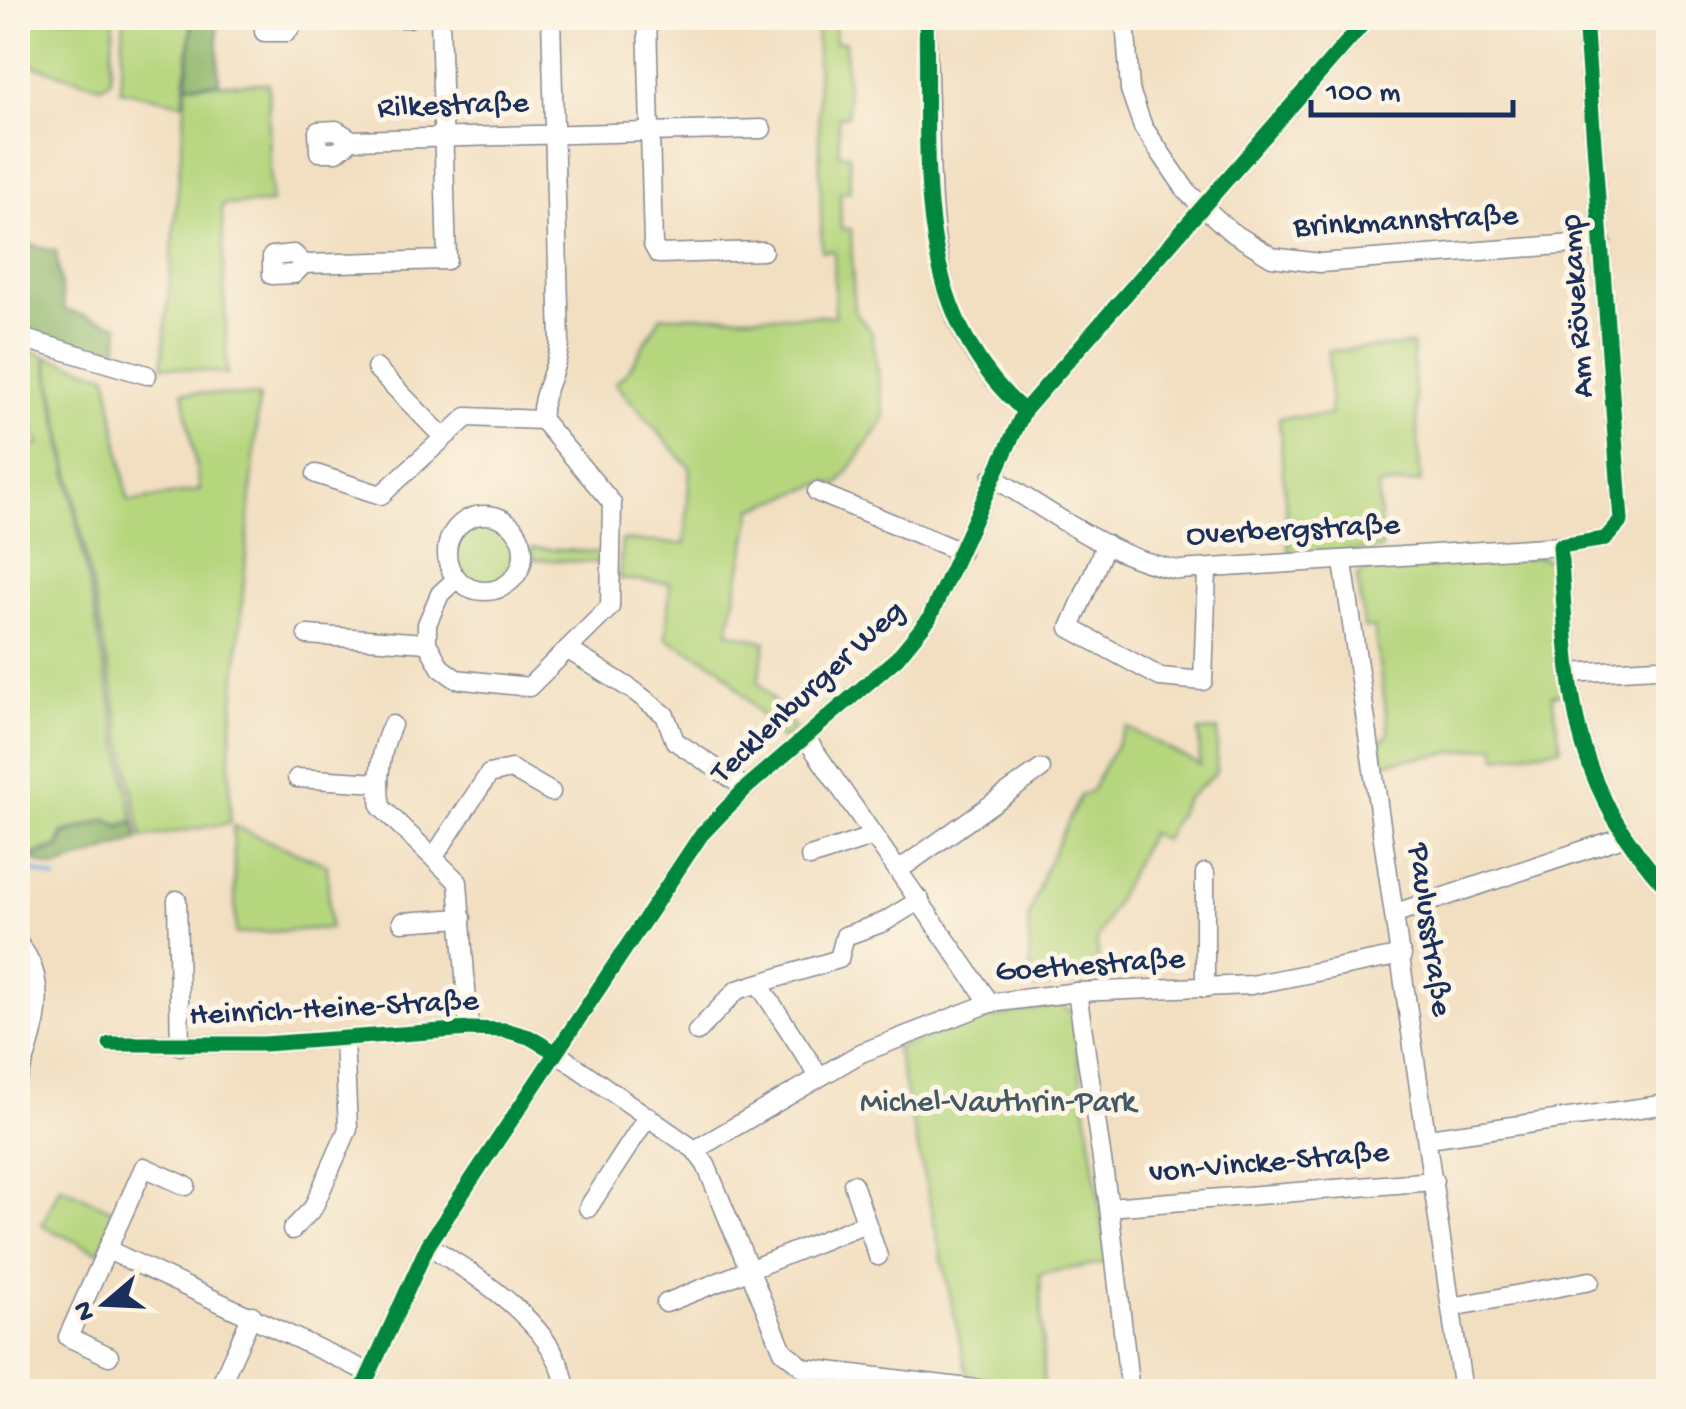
<svg xmlns="http://www.w3.org/2000/svg" width="1686" height="1409" font-family="'Gochi Hand',sans-serif">
  <style>
    .green { fill: #b6d67e; stroke: #68826e; stroke-width: 2.5 }
    .forest { fill: #90b76d; stroke: #567366; stroke-width: 2.5 }
    .lines { fill: none; stroke-linecap: round; stroke-linejoin: round }
    .stream { stroke: #6cafe0; stroke-width: 4 }
    .street-casing { stroke: #868790; stroke-width: 21 }
    .street { stroke: #fff; stroke-width: 18 }
    .cycleway-casing { stroke: #fcf5e5; stroke-width: 21 }
    .cycleway { stroke: #00873e; stroke-width: 15 }
    .labels { text-anchor: middle; dominant-baseline: central; stroke-width: 10; stroke-linejoin: round; paint-order: stroke }
    .street-label { font-size: 32px; fill: #1b2f5e; stroke: #fcf5e5 }
    .park-label { font-size: 32px; fill: #425966; stroke: #fcf5e5 }
  </style>
  <rect width="100%" height="100%" fill="#fcf5e5"/>
  <filter id="ink" filterUnits="userSpaceOnUse"><feTurbulence type="fractalNoise" baseFrequency=".01" numOctaves="2"/><feDisplacementMap in="SourceGraphic" scale="20" xChannelSelector="R" yChannelSelector="G"/><feConvolveMatrix kernelMatrix="1 2 1 2 8 2 1 2 1" color-interpolation-filters="sRGB"/></filter>
  <filter id="wash" filterUnits="userSpaceOnUse"><feTurbulence type="fractalNoise" baseFrequency=".0048" numOctaves="4" result="noise"/><feDisplacementMap in="SourceGraphic" scale="40" xChannelSelector="R" yChannelSelector="G"/><feGaussianBlur stdDeviation="2.25" result="paint"/><feColorMatrix in="noise" values="0 0 0 0 0 0 0 0 0 0 0 0 0 0 0 0 0 1.4 0 .05"/><feComposite in="paint" operator="in"/></filter>
  <g filter="url(#wash)">
    <rect width="100%" height="100%" fill="#f2dfc1"/>
    <g class="green">
      <polygon points="18,18 114,18 110,80 101,86 18,61"/>
      <polygon points="124,18 192,18 183,103 120,90"/>
      <polygon points="816,18 835,18 835,42 845,42 848,116 838,117 839,154 849,154 850,191 840,192 841,229 851,229 854,310 872,333 885,419 838,485 826,482 753,509 728,632 766,642 758,681 795,728 782,740 720,667 666,638 670,583 619,579 622,540 685,544 690,468 615,383 628,371 661,316 835,316 834,251 822,251"/>
      <polygon points="268,83 271,203 222,205 227,374 162,366 187,85"/>
      <polygon points="1412,345 1421,482 1378,486 1382,549 1289,556 1279,418 1331,415 1328,351"/>
      <polygon points="18,348 45,356 134,820 119,825 107,819 62,833 58,846 25,856 18,852 18,454 39,445 24,398 18,399"/>
      <polygon points="47,357 107,375 128,502 200,490 183,392 259,397 230,752 230,823 142,838"/>
      <circle cx="485" cy="553" r="31"/>
      <polygon points="532,548 605,553 604,563 532,559"/>
      <polygon points="1542,557 1553,566 1562,693 1552,695 1561,748 1498,757 1496,746 1383,763 1380,743 1389,733 1374,628 1364,628 1357,576 1367,570"/>
      <polygon points="1126,727 1200,765 1199,731 1218,730 1216,773 1186,799 1164,840 1150,833 1097,939 1099,981 1031,988 1028,919 1045,869 1081,795 1090,792"/>
      <polygon points="233,826 327,865 330,928 236,934"/>
      <polygon points="1060,1004 1072,1013 1108,1262 1040,1274 1044,1387 968,1378 896,1048 972,1022"/>
      <polygon points="60,1186 117,1212 99,1252 42,1226"/>
    </g>
    <g class="forest">
      <polygon points="193,18 217,18 219,83 187,84"/>
      <polygon points="18,242 56,251 64,310 119,325 117,360 18,330"/>
      <polygon points="107,821 120,828 135,823 138,840 54,868 28,858 60,848 64,835"/>
    </g>
    <g class="lines">
      <polyline class="stream" points="18,865 56,879"/>
    </g>
  </g>
  <g filter="url(#ink)">
    <g class="lines">
      <defs>
        <g id="street">
          <polyline points="264,18 264,32 287,32 296,21"/>
          <polyline points="292,18 409,18"/>
          <polyline points="647,18 653,245 658,254 763,251"/>
          <polyline points="926,18 929,104"/>
          <polyline points="1125,18 1130,90 1143,127 1188,193 1230,231 1272,257 1320,263 1602,242"/>
          <path d="M929 108C932 225 927 326 1024 411"/>
          <polyline points="352,140 336,130 318,131 319,152 337,152 352,140 762,129"/>
          <polyline points="304,264 294,254 272,256 272,275 294,274 304,264 447,260 440,18"/>
          <polyline points="18,337 147,375"/>
          <polyline points="376,368 443,437"/>
          <path d="M542 420C539 394 559 368 560 342L551 18"/>
          <polyline points="316,474 381,495 467,417 542,420"/>
          <path d="M992 477C1051 511 1111 559 1179 570L1560 546 1605 539 1621 521 1585 18"/>
          <polyline points="817,492 961,552"/>
          <circle cx="485" cy="553" r="38"/>
          <polyline points="1106,544 1070,628 1160,677 1203,681 1207,571"/>
          <path d="M1560 546C1570 691 1565 777 1668 890"/>
          <polyline points="1343,562 1463,1392"/>
          <polyline points="457,578 440,594 427,624 427,643 441,668 456,679 529,687 610,607 612,503 542,420"/>
          <polyline points="307,635 427,643"/>
          <polyline points="570,651 634,691 665,715 675,741 746,788"/>
          <polyline points="1569,673 1656,668"/>
          <path d="M392 725C381 748 376 781 381 807L458 882 469 1029"/>
          <polyline points="805,737 990,1003"/>
          <polyline points="297,778 379,783"/>
          <polyline points="435,855 489,774 511,769 551,792"/>
          <polyline points="810,857 874,836"/>
          <polyline points="899,870 1041,769"/>
          <polyline points="1205,873 1205,988"/>
          <polyline points="177,900 180,1046"/>
          <polyline points="1396,913 1623,837"/>
          <polyline points="402,922 462,918"/>
          <path d="M18 943C52 983 35 1034 18 1078"/>
          <polyline points="760,986 819,1076"/>
          <polyline points="1077,992 1109,1207 1130,1392"/>
          <polyline points="697,1032 737,990 839,959 845,936 884,922 920,900"/>
          <polyline points="110,1044 264,1044 469,1029 505,1030 529,1037 555,1052 695,1150 706,1165 783,1351 804,1368 1001,1392"/>
          <polyline points="1428,1138 1668,1104"/>
          <polyline points="695,1150 861,1053 990,1003 1077,992 1251,985 1402,955"/>
          <polyline points="853,1184 878,1256"/>
          <polyline points="1109,1207 1434,1181"/>
          <polyline points="588,1208 648,1116"/>
          <polyline points="292,1230 313,1208 348,1129 344,1039"/>
          <path d="M428 1245C478 1277 562 1328 566 1392"/>
          <polyline points="108,1250 370,1373"/>
          <polyline points="666,1303 866,1223"/>
          <polyline points="1452,1307 1590,1281"/>
          <polyline points="109,1356 68,1337 144,1167 186,1186"/>
          <polyline points="217,1392 252,1315"/>
          <polyline points="361,1392 428,1245 701,835 746,788 897,658 929,619 1024,411 1368,18"/>
        </g>
      </defs>
      <use href="#street" class="street-casing"/>
      <use href="#street" class="street"/>
      <defs>
        <g id="cycleway">
          <path d="M926 18C930 157 907 309 1024 411"/>
          <path d="M1585 18 1621 521 1605 539 1560 546C1570 691 1565 777 1668 890"/>
          <polyline points="110,1044 264,1044 469,1029 505,1030 529,1037 555,1052"/>
          <polyline points="361,1392 428,1245 701,835 746,788 897,658 929,619 1024,411 1368,18"/>
        </g>
      </defs>
      <use href="#cycleway" class="cycleway-casing"/>
      <use href="#cycleway" class="cycleway"/>
    </g>
  </g>
  <g class="labels">
    <g class="street-label">
      <text transform="translate(453 107) rotate(-2)">Rilkestraße</text>
      <text transform="translate(1406 223) rotate(-3)">Brinkmannstraße</text>
      <text transform="translate(1579 306) rotate(-94)">Am Rövekamp</text>
      <text transform="translate(1293 532) rotate(-3)">Overbergstraße</text>
      <text transform="translate(809 693) rotate(-43)">Tecklenburger Weg</text>
      <text transform="translate(1428 930) rotate(82)">Paulusstraße</text>
      <text transform="translate(1090 967) rotate(-4)">Goethestraße</text>
      <text transform="translate(334 1010) rotate(-3)">Heinrich-Heine-Straße</text>
      <text transform="translate(1269 1164) rotate(-5)">von-Vincke-Straße</text>
    </g>
    <g class="park-label">
      <text x="998" y="1104">Michel-Vauthrin-Park</text>
    </g>
  </g>
  <rect width="1686" height="1409" fill="none" stroke="#fcf5e5" stroke-width="60"/>
  <g transform="translate(105 1304) rotate(251)" stroke="#fcf5e5" stroke-width="8" paint-order="stroke">
  <path d="M0-8L18 38L0 25L-18 38Z" fill="#1b2f5e"/>
  <text y="-15" font-size="28" font-weight="bold" text-anchor="middle" fill="#1b2f5e">N</text>
  </g>
  <path d="M1311 100v15h202v-15" fill="none" stroke="#1b2f5e" stroke-width="5"/>
  <text x="1326" y="100" font-size="30" fill="#1b2f5e" stroke="#fcf5e5" stroke-width="8" paint-order="stroke">100 m</text>
</svg>
